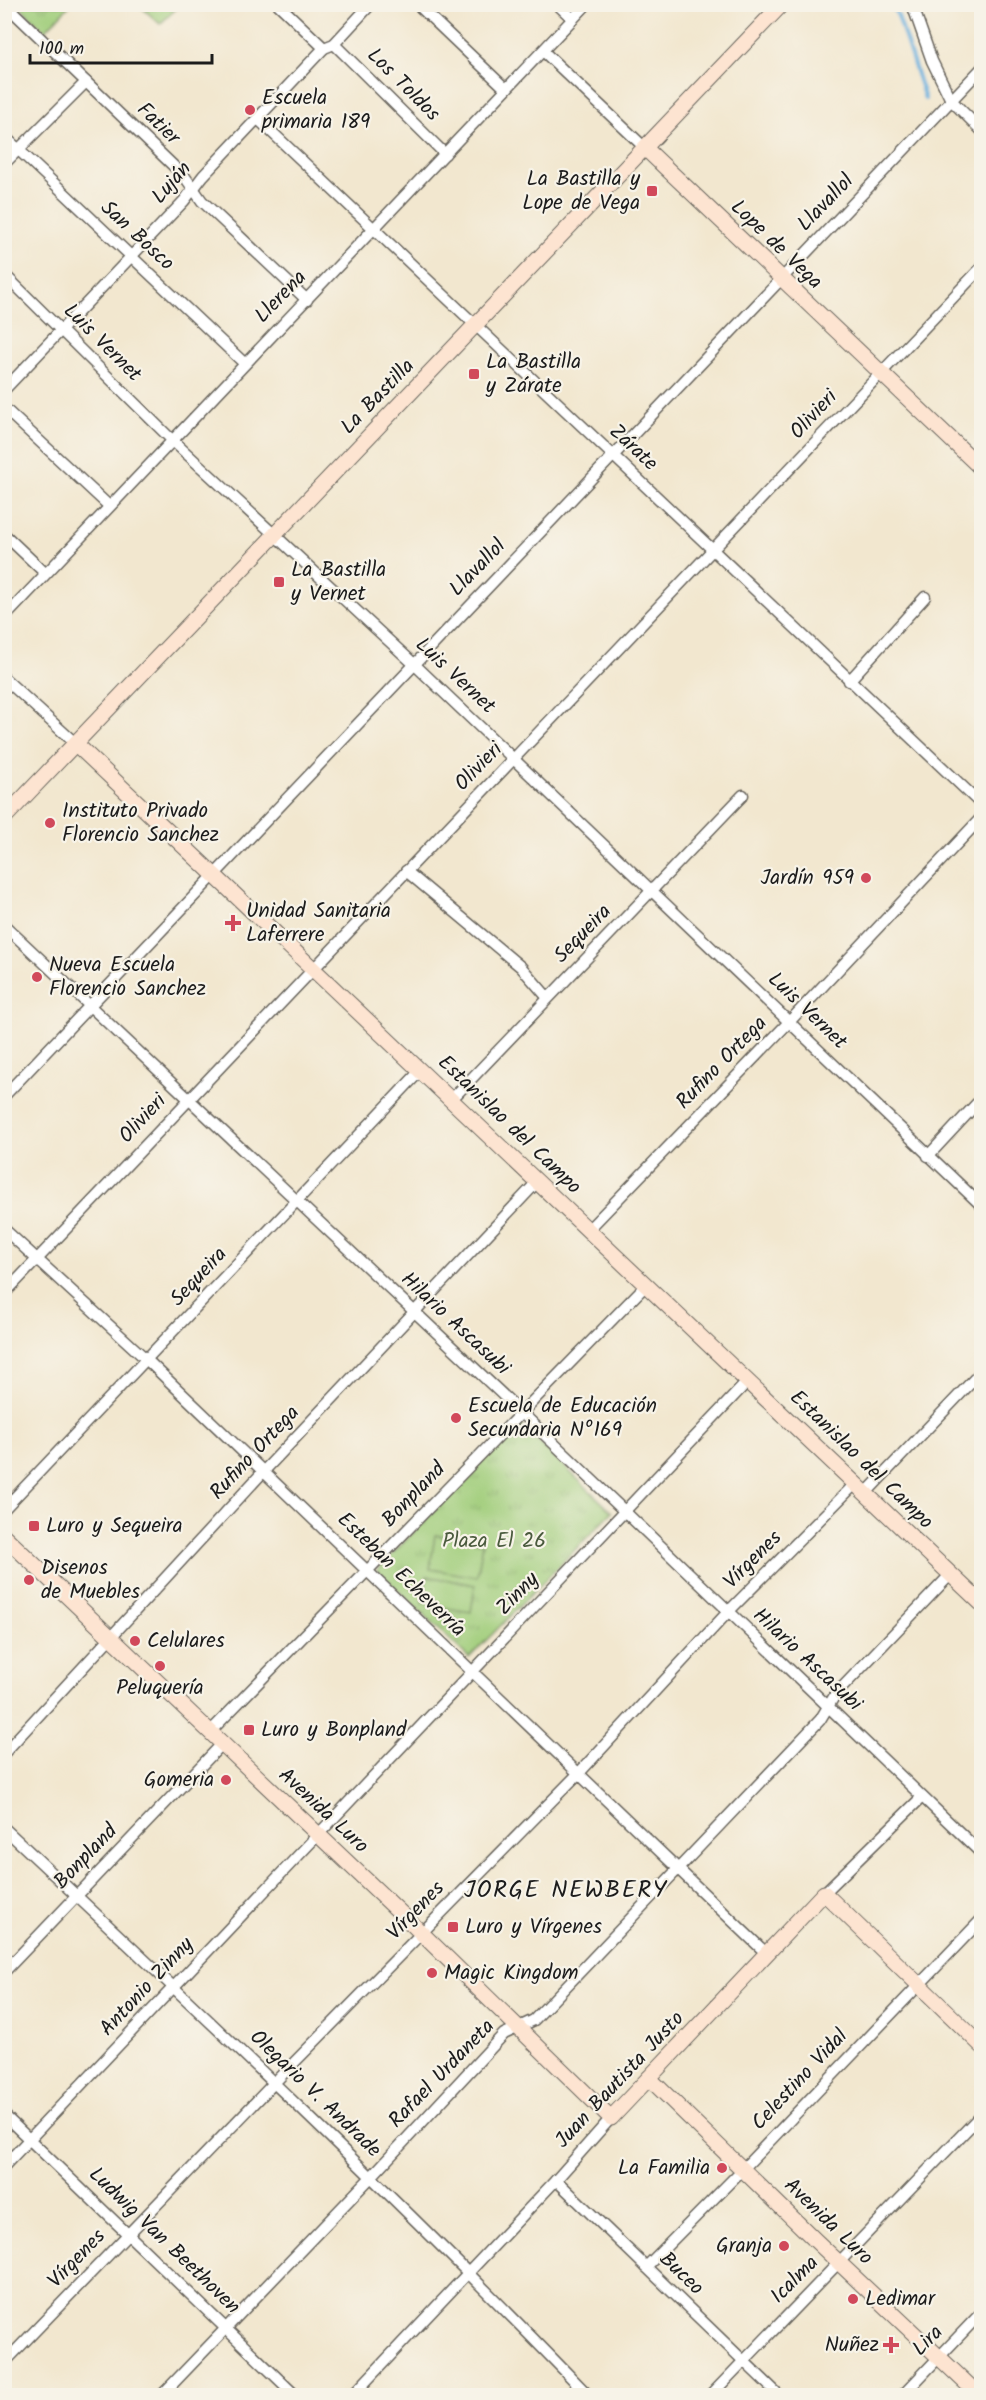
<svg xmlns="http://www.w3.org/2000/svg" width="986" height="2400" font-family="Kalam,sans-serif">
  <style>
    .park { fill: url(#park-tufts); stroke: #5e744b; stroke-width: 1.5 }
    .pitch { fill: #a0cd7a; stroke: #5e744b; stroke-width: 1.5 }
    .lines { fill: none; stroke-linecap: round; stroke-linejoin: round }
    .stream { stroke: #66aedd; stroke-width: 4 }
    .street-casing { stroke: #67635b; stroke-width: 13 }
    .secondary-casing { stroke: #67635b; stroke-width: 17 }
    .street { stroke: #fff; stroke-width: 10 }
    .secondary { stroke: #fde4d1; stroke-width: 15 }
    .poi-dot { fill: #d1495b; stroke: #f7f3e8; stroke-width: 2 }
    .labels { text-anchor: middle; dominant-baseline: central; stroke-width: 4.5; stroke-linejoin: round; paint-order: stroke }
    .street-label { font-size: 21px; fill: #1c1c1c; stroke: #f7f3e8 }
    .poi-label { font-size: 21px; fill: #1c1c1c; stroke: #f7f3e8; text-anchor: start }
    .park-label { font-size: 21px; fill: #4a5a3d; stroke: #f7f3e8 }
    .quarter-label { font-size: 24px; letter-spacing: 1.5px; fill: #1c1c1c; stroke: #f7f3e8 }
  </style>
  <defs>
    <pattern id="park-tufts" width="24" height="20" patternUnits="userSpaceOnUse" patternTransform="scale(1.5)"><rect width="24" height="20" fill="#a0cd7a"/><path d="M3 7l-1-3M5 7V3M7 7l1-3M15 17l-1-3M17 17v-4M19 17l1-3" fill="none" stroke="#89af69"/></pattern>
  </defs>
  <rect width="100%" height="100%" fill="#f7f3e8"/>
  <filter id="ink" filterUnits="userSpaceOnUse"><feTurbulence type="fractalNoise" baseFrequency=".0167" numOctaves="2"/><feDisplacementMap in="SourceGraphic" scale="12" xChannelSelector="R" yChannelSelector="G"/><feConvolveMatrix kernelMatrix="1 2 1 2 8 2 1 2 1" color-interpolation-filters="sRGB"/></filter>
  <filter id="wash" filterUnits="userSpaceOnUse"><feTurbulence type="fractalNoise" baseFrequency=".008" numOctaves="4" result="noise"/><feDisplacementMap in="SourceGraphic" scale="24" xChannelSelector="R" yChannelSelector="G"/><feGaussianBlur stdDeviation="1.35" result="paint"/><feColorMatrix in="noise" values="0 0 0 0 0 0 0 0 0 0 0 0 0 0 0 0 0 1.4 0 .05"/><feComposite in="paint" operator="in"/></filter>
  <g filter="url(#wash)">
    <rect width="100%" height="100%" fill="#f2e7cf"/>
    <g class="park">
      <polygon points="18,5 70,5 45,31"/>
      <polygon points="139,5 180,5 160,24"/>
      <polygon points="519,1423 612,1512 469,1658 377,1570"/>
    </g>
    <g class="pitch">
      <polygon points="435,1535 483,1543 477,1577 430,1569"/>
      <polygon points="427,1576 475,1585 471,1612 422,1604"/>
    </g>
    <g class="lines">
      <polyline class="stream" points="891,4 898,16 925,99"/>
    </g>
  </g>
  <g filter="url(#ink)">
    <g class="lines">
      <defs>
        <g id="street">
          <polyline points="5,4 185,177 202,201 307,300"/>
          <polyline points="278,4 324,48"/>
          <polyline points="417,4 506,89"/>
          <polyline points="557,4 573,19"/>
          <polyline points="912,4 932,61 951,100 982,131"/>
          <polyline points="334,44 445,154"/>
          <polyline points="543,51 645,148"/>
          <polyline points="258,119 982,805"/>
          <polyline points="4,136 244,363"/>
          <polyline points="4,164 86,82"/>
          <polyline points="4,274 173,441 414,664 982,1206"/>
          <polyline points="4,390 184,201 203,176 324,48 334,44 371,4"/>
          <polyline points="4,408 109,506"/>
          <polyline points="4,534 45,573"/>
          <polyline points="4,618 587,4"/>
          <polyline points="4,678 76,744"/>
          <polyline points="849,681 925,597"/>
          <polyline points="406,871 521,967 548,998"/>
          <polyline points="4,925 522,1413 982,1854"/>
          <polyline points="4,1096 982,68"/>
          <polyline points="452,1099 743,795"/>
          <polyline points="928,1156 982,1098"/>
          <polyline points="4,1229 147,1360 767,1954"/>
          <polyline points="588,1230 790,1021 982,817"/>
          <polyline points="4,1294 982,267"/>
          <polyline points="865,1494 982,1371"/>
          <polyline points="4,1509 421,1070"/>
          <polyline points="210,1732 646,1285"/>
          <polyline points="4,1753 263,1472 538,1181"/>
          <path d="M4 1828C203 2014 400 2200 589 2396"/>
          <polyline points="824,1893 922,1797"/>
          <polyline points="4,1972 222,1744"/>
          <polyline points="4,2115 296,2396"/>
          <polyline points="4,2166 748,1381"/>
          <polyline points="556,2180 780,2396"/>
          <polyline points="646,2267 743,2169 982,1919"/>
          <polyline points="4,2363 275,2082 579,1773 728,1612 855,1484"/>
          <polyline points="161,2396 372,2176 504,2034 534,2020 820,1720 835,1695 950,1575"/>
          <polyline points="352,2396 556,2180 611,2118"/>
          <polyline points="710,2396 982,2114"/>
          <polyline points="902,2396 982,2312"/>
        </g>
        <g id="secondary">
          <polyline points="645,148 982,469"/>
          <polyline points="76,744 982,1604"/>
          <polyline points="4,818 782,4"/>
          <polyline points="4,1536 408,1920 611,2118 824,1893 982,2046"/>
          <polyline points="649,2078 815,2240 980,2396"/>
        </g>
      </defs>
      <use href="#street" class="street-casing"/>
      <use href="#secondary" class="secondary-casing"/>
      <use href="#street" class="street"/>
      <use href="#secondary" class="secondary"/>
    </g>
  </g>
  <g class="poi-dot">
    <circle cx="250" cy="110" r="6"/>
    <rect x="646" y="185" width="12" height="12" rx="3"/>
    <rect x="468" y="368" width="12" height="12" rx="3"/>
    <rect x="273" y="576" width="12" height="12" rx="3"/>
    <circle cx="50" cy="823" r="6"/>
    <circle cx="866" cy="878" r="6"/>
    <path d="M230 914h6v6h6v6h-6v6h-6v-6h-6v-6h6z"/>
    <circle cx="37" cy="977" r="6"/>
    <circle cx="456" cy="1418" r="6"/>
    <rect x="28" y="1520" width="12" height="12" rx="3"/>
    <circle cx="29" cy="1580" r="6"/>
    <circle cx="135" cy="1641" r="6"/>
    <circle cx="160" cy="1666" r="6"/>
    <rect x="243" y="1724" width="12" height="12" rx="3"/>
    <circle cx="226" cy="1780" r="6"/>
    <rect x="447" y="1921" width="12" height="12" rx="3"/>
    <circle cx="432" cy="1973" r="6"/>
    <circle cx="722" cy="2168" r="6"/>
    <circle cx="784" cy="2246" r="6"/>
    <circle cx="853" cy="2299" r="6"/>
    <path d="M888 2336h6v6h6v6h-6v6h-6v-6h-6v-6h6z"/>
  </g>
  <g class="labels">
    <g class="street-label">
      <text transform="translate(403 85) rotate(45)">Los Toldos</text>
      <text transform="translate(158 124) rotate(44)">Fatier</text>
      <text transform="translate(172 183) rotate(-49)">Luján</text>
      <text transform="translate(826 203) rotate(-46)">Llavallol</text>
      <text transform="translate(137 236) rotate(43)">San Bosco</text>
      <text transform="translate(776 245) rotate(44)">Lope de Vega</text>
      <text transform="translate(281 297) rotate(-46)">Llerena</text>
      <text transform="translate(102 343) rotate(45)">Luis Vernet</text>
      <text transform="translate(378 397) rotate(-46)">La Bastilla</text>
      <text transform="translate(814 415) rotate(-47)">Olivieri</text>
      <text transform="translate(633 448) rotate(43)">Zárate</text>
      <text transform="translate(478 568) rotate(-46)">Llavallol</text>
      <text transform="translate(455 676) rotate(43)">Luis Vernet</text>
      <text transform="translate(479 767) rotate(-46)">Olivieri</text>
      <text transform="translate(583 934) rotate(-46)">Sequeira</text>
      <text transform="translate(807 1011) rotate(44)">Luis Vernet</text>
      <text transform="translate(722 1063) rotate(-46)">Rufino Ortega</text>
      <text transform="translate(143 1119) rotate(-47)">Olivieri</text>
      <text transform="translate(509 1125) rotate(44)">Estanislao del Campo</text>
      <text transform="translate(199 1277) rotate(-47)">Sequeira</text>
      <text transform="translate(455 1324) rotate(43)">Hilario Ascasubi</text>
      <text transform="translate(255 1453) rotate(-47)">Rufino Ortega</text>
      <text transform="translate(861 1460) rotate(44)">Estanislao del Campo</text>
      <text transform="translate(414 1495) rotate(-46)">Bonpland</text>
      <text transform="translate(753 1560) rotate(-45)">Vírgenes</text>
      <text transform="translate(401 1575) rotate(44)">Esteban Echeverría</text>
      <text transform="translate(518 1594) rotate(-46)">Zinny</text>
      <text transform="translate(807 1660) rotate(43)">Hilario Ascasubi</text>
      <text transform="translate(323 1811) rotate(43)">Avenida Luro</text>
      <text transform="translate(86 1857) rotate(-46)">Bonpland</text>
      <text transform="translate(416 1911) rotate(-46)">Vírgenes</text>
      <text transform="translate(147 1987) rotate(-47)">Antonio Zinny</text>
      <text transform="translate(442 2074) rotate(-46)">Rafael Urdaneta</text>
      <text transform="translate(620 2080) rotate(-47)">Juan Bautista Justo</text>
      <text transform="translate(800 2080) rotate(-47)">Celestino Vidal</text>
      <text transform="translate(315 2094) rotate(44)">Olegario V. Andrade</text>
      <text transform="translate(828 2222) rotate(44)">Avenida Luro</text>
      <text transform="translate(164 2241) rotate(44)">Ludwig Van Beethoven</text>
      <text transform="translate(77 2259) rotate(-46)">Vírgenes</text>
      <text transform="translate(681 2274) rotate(44)">Buceo</text>
      <text transform="translate(795 2280) rotate(-45)">Icalma</text>
      <text transform="translate(928 2341) rotate(-46)">Lira</text>
    </g>
    <g class="poi-label">
      <text x="262" y="98">Escuela<tspan x="262" dy="24">primaria 189</tspan></text>
      <text x="640" y="179" text-anchor="end">La Bastilla y<tspan x="640" dy="24">Lope de Vega</tspan></text>
      <text x="486" y="362">La Bastilla<tspan x="486" dy="24">y Zárate</tspan></text>
      <text x="291" y="570">La Bastilla<tspan x="291" dy="24">y Vernet</tspan></text>
      <text x="62" y="811">Instituto Privado<tspan x="62" dy="24">Florencio Sanchez</tspan></text>
      <text x="854" y="878" text-anchor="end">Jardín 959</text>
      <text x="246" y="911">Unidad Sanitaria<tspan x="246" dy="24">Laferrere</tspan></text>
      <text x="49" y="965">Nueva Escuela<tspan x="49" dy="24">Florencio Sanchez</tspan></text>
      <text x="468" y="1406">Escuela de Educación<tspan x="468" dy="24">Secundaria Nº169</tspan></text>
      <text x="46" y="1526">Luro y Sequeira</text>
      <text x="41" y="1568">Disenos<tspan x="41" dy="24">de Muebles</tspan></text>
      <text x="147" y="1641">Celulares</text>
      <text x="160" y="1688" text-anchor="middle">Peluquería</text>
      <text x="261" y="1730">Luro y Bonpland</text>
      <text x="214" y="1780" text-anchor="end">Gomeria</text>
      <text x="465" y="1927">Luro y Vírgenes</text>
      <text x="444" y="1973">Magic Kingdom</text>
      <text x="710" y="2168" text-anchor="end">La Familia</text>
      <text x="772" y="2246" text-anchor="end">Granja</text>
      <text x="865" y="2299">Ledimar</text>
      <text x="879" y="2345" text-anchor="end">Nuñez</text>
    </g>
    <g class="park-label">
      <text x="494" y="1541">Plaza El 26</text>
    </g>
    <g class="quarter-label">
      <text x="566" y="1890">JORGE NEWBERY</text>
    </g>
  </g>
  <rect width="986" height="2400" fill="none" stroke="#f7f3e8" stroke-width="24"/>
  <path d="M30 54v9h182v-9" fill="none" stroke="#1c1c1c" stroke-width="3"/>
  <text x="39" y="54" font-size="18" fill="#1c1c1c" stroke="#f7f3e8" stroke-width="4.5" paint-order="stroke">100 m</text>
</svg>
